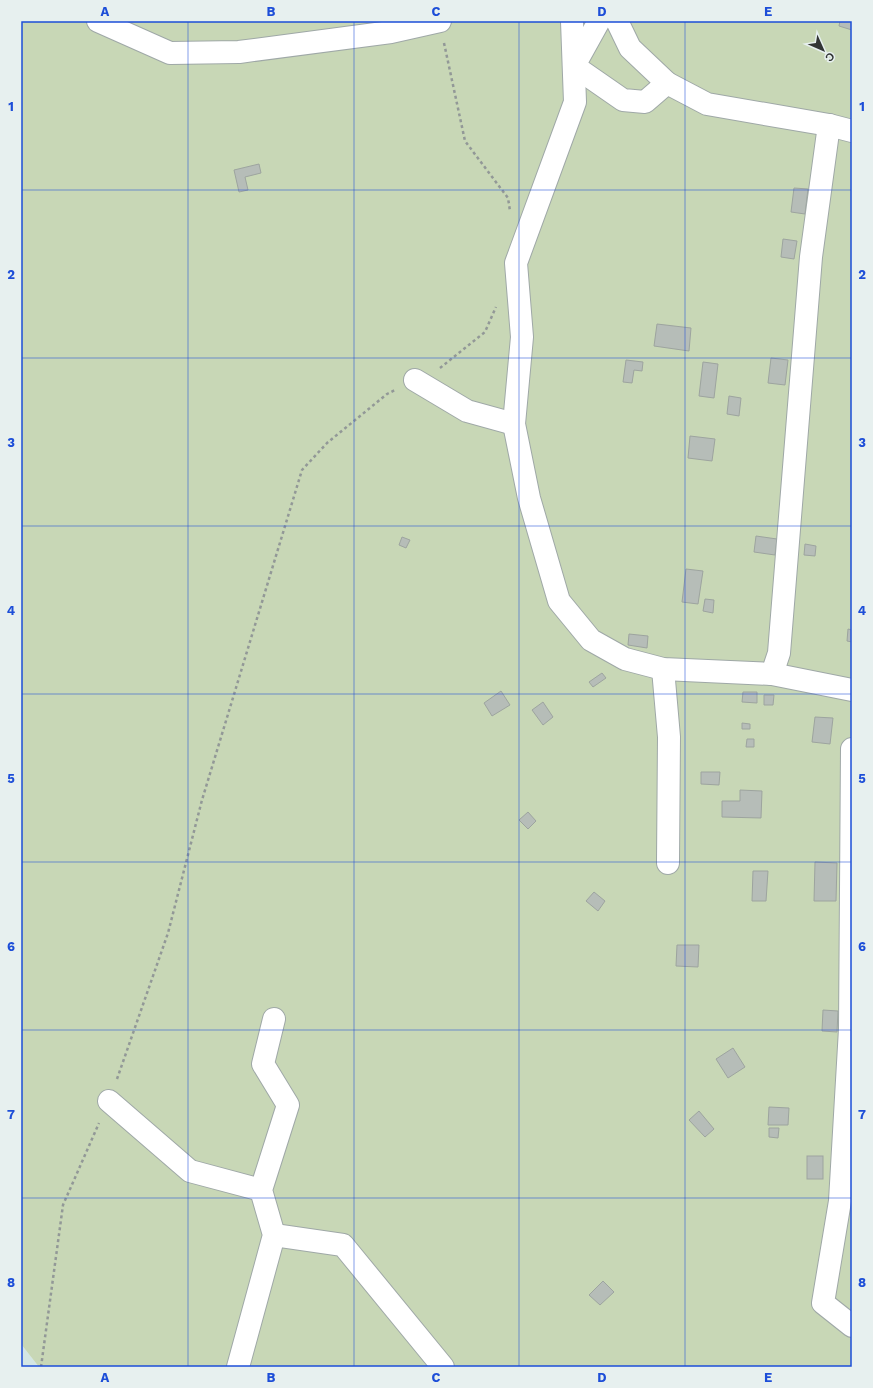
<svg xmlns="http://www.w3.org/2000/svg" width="873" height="1388" font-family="'Work Sans',sans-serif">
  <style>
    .built { fill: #d4e6e4 }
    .green { fill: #c8d7b6 }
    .building { fill: #b6bdb8; stroke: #9da49f }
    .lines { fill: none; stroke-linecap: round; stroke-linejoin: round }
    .minor-casing { stroke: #9fa8a7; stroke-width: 24 }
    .path { stroke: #929897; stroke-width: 2.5; stroke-dasharray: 3 3; stroke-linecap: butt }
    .minor { stroke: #fff; stroke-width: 22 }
    .grid { fill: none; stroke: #1d4ed8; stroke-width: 1; stroke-opacity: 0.55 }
    .neatline { fill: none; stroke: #1d4ed8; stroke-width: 1.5 }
    .grid-label { font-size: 13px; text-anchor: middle; font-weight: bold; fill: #1d4ed8 }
  </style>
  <rect width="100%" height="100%" fill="#e7f0ef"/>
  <polygon class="built" points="21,1344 39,1367 21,1367"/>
  <polygon class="green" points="21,21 852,21 852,1367 39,1367 21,1344"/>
  <g class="building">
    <polygon points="840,21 852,21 852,30 839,26"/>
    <polygon points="259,164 261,173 245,177 248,190 239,192 234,170"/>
    <polygon points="794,188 808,189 805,214 791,212"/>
    <polygon points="783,239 797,241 794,259 781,257"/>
    <polygon points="657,324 691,328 689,351 654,346"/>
    <polygon points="771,358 788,360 785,385 768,383"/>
    <polygon points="626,360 643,362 642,371 634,370 632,383 623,382"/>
    <polygon points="703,362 718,364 714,398 699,396"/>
    <polygon points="729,396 741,398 739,416 727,414"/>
    <polygon points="690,436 715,439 712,461 688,458"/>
    <polygon points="756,536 777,539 775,555 754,552"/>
    <polygon points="402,537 410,540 406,548 399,545"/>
    <polygon points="805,544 816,546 815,556 804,555"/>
    <polygon points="686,569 703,571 698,604 682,602"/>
    <polygon points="705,599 714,600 713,613 703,611"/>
    <polygon points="848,629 852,630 852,642 847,641"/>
    <polygon points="629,634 648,636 647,648 628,645"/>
    <polygon points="602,673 606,678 593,687 589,682"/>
    <polygon points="501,691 510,705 492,716 484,703"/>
    <polygon points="743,692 757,692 757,703 742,702"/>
    <polygon points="764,695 774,695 773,705 764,705"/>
    <polygon points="543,702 553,717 543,725 532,710"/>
    <polygon points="815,717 833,718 830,744 812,742"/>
    <polygon points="742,723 750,724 750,729 742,729"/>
    <polygon points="747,739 754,739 754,747 746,747"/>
    <polygon points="701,772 720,772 719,785 701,784"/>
    <polygon points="740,790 762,791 761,818 722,817 722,801 740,801"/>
    <polygon points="528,812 536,821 528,829 519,820"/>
    <polygon points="815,862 837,863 836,901 814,901"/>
    <polygon points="753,871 768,871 766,901 752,901"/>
    <polygon points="594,892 605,901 598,911 586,901"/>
    <polygon points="677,945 699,945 698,967 676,966"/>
    <polygon points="823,1010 838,1011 837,1032 822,1031"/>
    <polygon points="733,1048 745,1067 728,1078 716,1059"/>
    <polygon points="769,1107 789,1108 788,1125 768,1125"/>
    <polygon points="699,1111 714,1129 705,1137 689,1120"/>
    <polygon points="769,1128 779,1128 778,1138 769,1137"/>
    <rect x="807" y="1156" width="16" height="23"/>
    <polygon points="603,1281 614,1292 600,1305 589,1295"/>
  </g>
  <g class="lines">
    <defs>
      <g id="minor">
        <polyline points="98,21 170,53 239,52 391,32 440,21"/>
        <polyline points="572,21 575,102 516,263 522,337 514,424 529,498 559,601 591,640 625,659 663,669 772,674 852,690"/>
        <polyline points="599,21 574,66 623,100 645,102 667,83 630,48 617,21"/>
        <polyline points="667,83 707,104 829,125 852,131"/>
        <polyline points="415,380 467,411 514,424"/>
        <polyline points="663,669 669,737 668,863"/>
        <polyline points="772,674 779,653 811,257 829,125"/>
        <polyline points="852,749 850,1029 840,1201 823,1303 852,1326"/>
        <polyline points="109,1101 190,1171 261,1190"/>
        <polyline points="274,1235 343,1245 443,1367"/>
        <polyline points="238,1367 274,1235 261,1190 288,1105 263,1064 274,1019"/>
      </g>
    </defs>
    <use href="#minor" class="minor-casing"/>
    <g class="path">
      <polyline points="444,43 465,141 508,198 510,211"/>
      <polyline points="440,368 485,332 496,307"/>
      <polyline points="117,1079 168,933 202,800 302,470 327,443 387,394 395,390"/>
      <polyline points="41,1367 63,1205 99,1123"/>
    </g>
    <use href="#minor" class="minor"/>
  </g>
  <path class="grid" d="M188 21V1367M354 21V1367M519 21V1367M685 21V1367M21 190H852M21 358H852M21 526H852M21 694H852M21 862H852M21 1030H852M21 1198H852"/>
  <rect width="873" height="1388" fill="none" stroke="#e7f0ef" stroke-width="44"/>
  <g transform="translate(823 50) rotate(135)" stroke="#e7f0ef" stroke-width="3" paint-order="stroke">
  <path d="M0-3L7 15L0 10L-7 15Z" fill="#323535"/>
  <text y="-6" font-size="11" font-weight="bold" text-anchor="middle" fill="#323535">С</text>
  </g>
  <rect x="22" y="22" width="829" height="1344" class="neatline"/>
  <g class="grid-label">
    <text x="105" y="16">A</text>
    <text x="271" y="16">B</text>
    <text x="436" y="16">C</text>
    <text x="602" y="16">D</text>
    <text x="768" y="16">E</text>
    <text x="11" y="111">1</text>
    <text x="862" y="111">1</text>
    <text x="11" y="279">2</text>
    <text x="862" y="279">2</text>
    <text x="11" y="447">3</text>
    <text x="862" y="447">3</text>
    <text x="11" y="615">4</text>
    <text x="862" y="615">4</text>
    <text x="11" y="783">5</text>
    <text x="862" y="783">5</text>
    <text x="11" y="951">6</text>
    <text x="862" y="951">6</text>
    <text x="11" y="1119">7</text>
    <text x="862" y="1119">7</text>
    <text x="11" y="1287">8</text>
    <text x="862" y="1287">8</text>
    <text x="105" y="1382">A</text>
    <text x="271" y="1382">B</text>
    <text x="436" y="1382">C</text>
    <text x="602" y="1382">D</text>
    <text x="768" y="1382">E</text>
  </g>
</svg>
